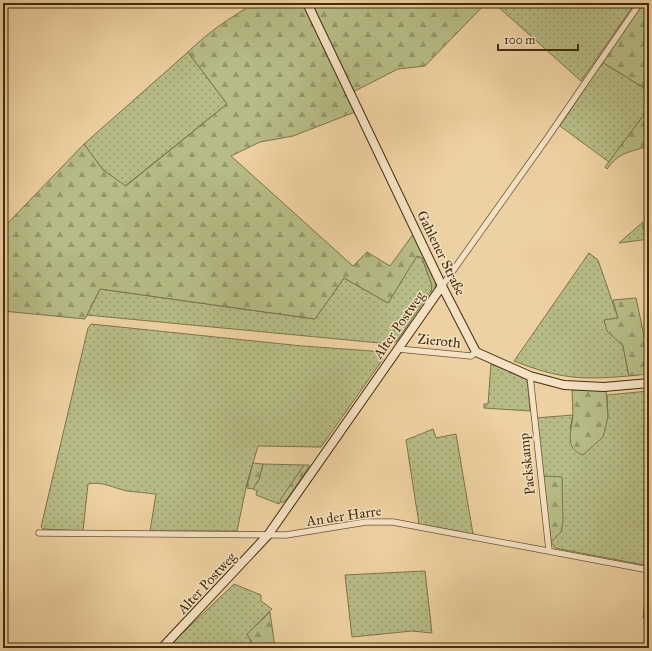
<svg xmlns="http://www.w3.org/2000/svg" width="652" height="651" font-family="'IM FELL Great Primer',serif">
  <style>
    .grass { fill: url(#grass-dots); stroke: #7d7448 }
    .forest { fill: url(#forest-firs); stroke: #7d7448 }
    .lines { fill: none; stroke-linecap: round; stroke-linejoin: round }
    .street-casing { stroke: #6e552f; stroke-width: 7 }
    .secondary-casing { stroke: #432c09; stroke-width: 10 }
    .street { stroke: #f4e1c3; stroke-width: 5.5 }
    .secondary { stroke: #f4e1c3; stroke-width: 8 }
    .labels { text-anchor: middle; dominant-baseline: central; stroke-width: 3; stroke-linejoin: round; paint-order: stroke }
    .street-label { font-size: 14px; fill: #432c09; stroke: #f4e1c3 }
  </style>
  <defs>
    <pattern id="grass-dots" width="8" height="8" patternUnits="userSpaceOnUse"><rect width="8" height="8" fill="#b7bc86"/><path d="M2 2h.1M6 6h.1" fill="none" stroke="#96996c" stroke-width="1.8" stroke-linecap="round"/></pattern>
    <pattern id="forest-firs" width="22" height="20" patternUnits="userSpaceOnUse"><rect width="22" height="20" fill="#b7bc86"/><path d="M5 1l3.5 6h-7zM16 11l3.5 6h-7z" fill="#96996c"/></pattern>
  </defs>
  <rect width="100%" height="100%" fill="#eed1a2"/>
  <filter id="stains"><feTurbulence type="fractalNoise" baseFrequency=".005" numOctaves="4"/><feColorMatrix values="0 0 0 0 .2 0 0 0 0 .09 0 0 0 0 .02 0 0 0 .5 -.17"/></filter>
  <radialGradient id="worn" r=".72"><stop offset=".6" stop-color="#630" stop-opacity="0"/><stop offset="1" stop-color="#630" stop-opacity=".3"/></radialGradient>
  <g class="grass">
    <polygon points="494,3 635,3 581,81"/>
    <polygon points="188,52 227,104 125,186 103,170 84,144"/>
    <polygon points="602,62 649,91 649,108 609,162 560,126"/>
    <polygon points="643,222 643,229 649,232 649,239 619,243"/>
    <path d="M589 253 598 260 618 318 604 321 608 331 623 346 629 376C581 380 560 379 514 361Z"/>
    <polygon points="416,256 422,258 433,288 397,341 390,344 87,315 100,289 315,319 344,278 388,303"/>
    <path d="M91 324 302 346 372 351 378 353 383 359 321 447 258 446 247 483 237 531H150L156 494C146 493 137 492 127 491 113 488 103 481 88 484L83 531 43 529 41 527 88 328Z"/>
    <polygon points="491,364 527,378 530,411 484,408 484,404 488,404"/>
    <polygon points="649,391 649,566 555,548 551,542 561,532 562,478 543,476 535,418 573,415 570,429 608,417 607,395"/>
    <polygon points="433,429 436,438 456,434 473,534 419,524 406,440"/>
    <polygon points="263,464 304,465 279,504 256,495 257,491 253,489 259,479"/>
    <polygon points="425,571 432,633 412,631 352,637 345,575"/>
    <polygon points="648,571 649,571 649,619 643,618"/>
    <polygon points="234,584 261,595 261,601 272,609 247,634 255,648 167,648"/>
  </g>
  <g class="forest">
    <path d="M255 3H486L425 66 398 69 347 95 355 112 293 136 260 142 231 156 353 266 367 252 390 266 414 233 436 281 434 292H431L432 285 422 258 417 256 388 303 344 278 315 319 100 289 85 319 3 311V228L84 144 103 170 126 186 227 104 188 52C208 32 231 17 255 3Z"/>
    <polygon points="642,3 649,3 649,91 602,62"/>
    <path d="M649 108V146C630 152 619 152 607 169L605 167Z"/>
    <polygon points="636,298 649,359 649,374 629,376 623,346 607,331 604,320 618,318 613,300"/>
    <path d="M606 389 608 417 603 437 583 455C563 448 572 431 573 415 573 407 572 398 572 390Z"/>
    <polygon points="253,463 263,464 259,479 253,489 247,488 247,486"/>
    <polygon points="304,465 309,465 309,467 287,499 282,503 280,500"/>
    <polygon points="543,476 562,477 563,522 561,532 551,542"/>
    <polygon points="270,612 275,648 255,648 247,634"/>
  </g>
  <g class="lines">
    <defs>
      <g id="street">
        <polyline points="442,286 548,137 640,3"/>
        <polyline points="398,349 471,356 476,352"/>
        <polyline points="530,376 549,550"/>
        <polyline points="39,533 286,535 366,522 393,522 649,570"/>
      </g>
      <g id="secondary">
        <polyline points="307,3 442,286 476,352 530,376 564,385 604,387 649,383"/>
        <polyline points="162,648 268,535 442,286"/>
      </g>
    </defs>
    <use href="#street" class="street-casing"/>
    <use href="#secondary" class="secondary-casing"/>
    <use href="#street" class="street"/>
    <use href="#secondary" class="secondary"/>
  </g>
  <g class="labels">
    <g class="street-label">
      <text transform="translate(441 253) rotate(64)">Gahlener Straße</text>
      <text transform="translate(399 325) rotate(-55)">Alter Postweg</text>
      <text transform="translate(439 341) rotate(6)">Zieroth</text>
      <text transform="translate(527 464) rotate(-96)">Packskamp</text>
      <text transform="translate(344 516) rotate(-8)">An der Harre</text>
      <text transform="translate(207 583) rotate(-47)">Alter Postweg</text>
    </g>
  </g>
  <rect width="652" height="651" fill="none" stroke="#eed1a2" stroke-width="16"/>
  <rect x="4" y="4" width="644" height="643" fill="none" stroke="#432c09" stroke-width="2"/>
  <rect x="8" y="8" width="636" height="635" fill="none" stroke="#432c09"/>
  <path d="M498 44v6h80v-6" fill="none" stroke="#432c09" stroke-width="2"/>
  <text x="504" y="44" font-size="12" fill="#432c09" stroke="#f4e1c3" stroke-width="3" paint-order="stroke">100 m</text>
  <rect width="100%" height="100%" filter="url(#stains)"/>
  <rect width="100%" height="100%" fill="url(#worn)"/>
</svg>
